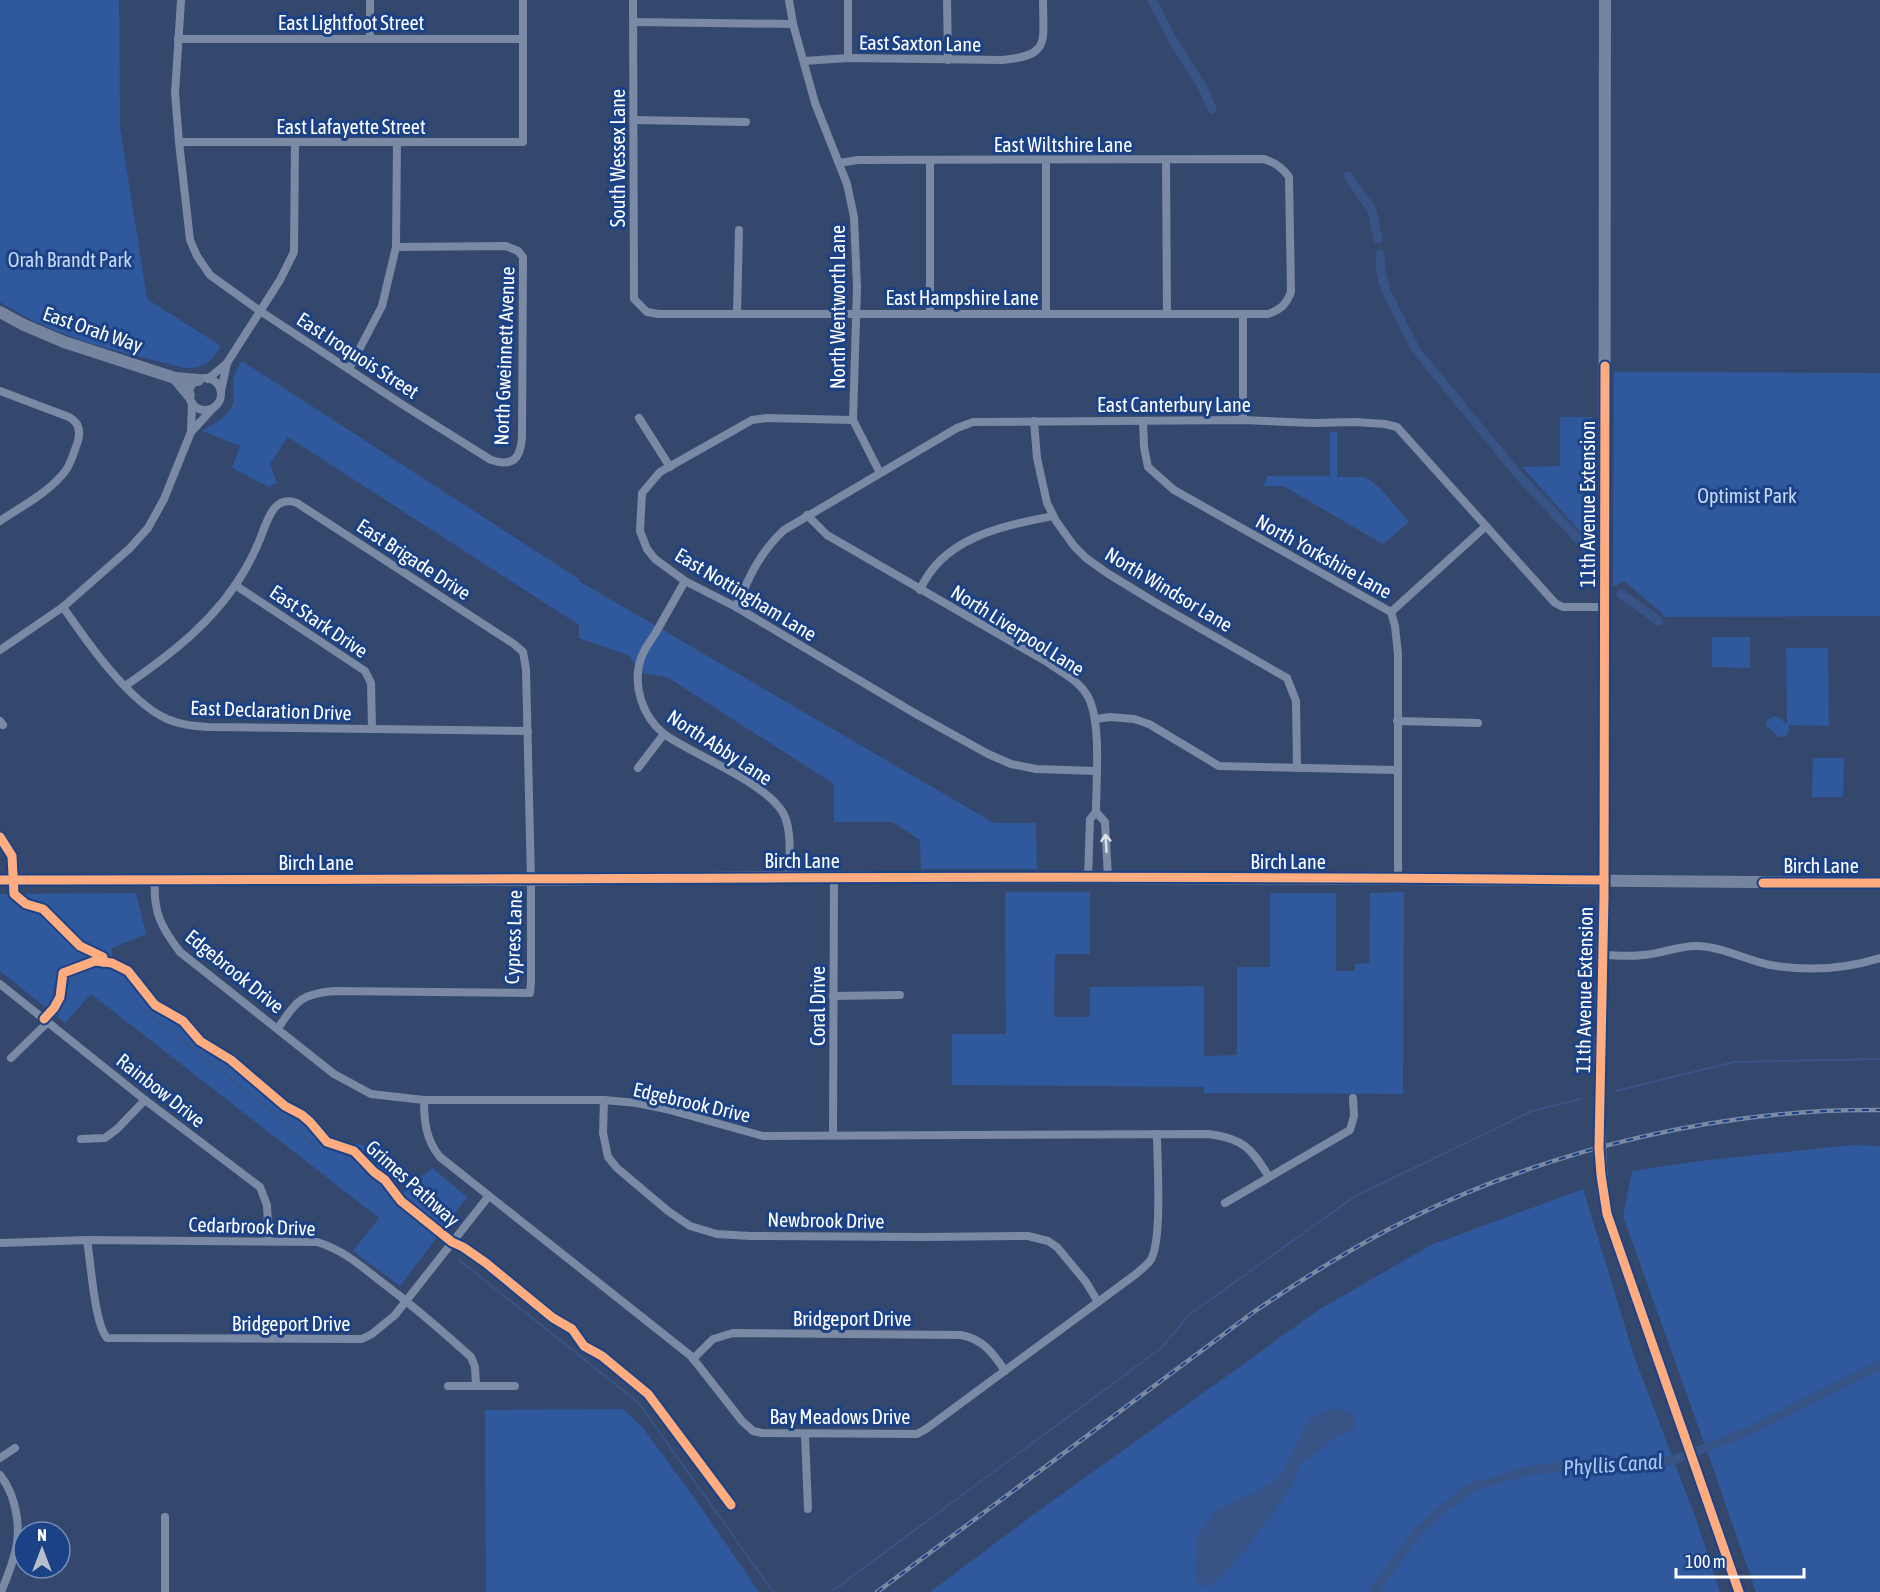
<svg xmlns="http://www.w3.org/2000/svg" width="1880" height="1592" font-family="'Asap Condensed',sans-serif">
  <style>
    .green { fill: #2f589d }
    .water { fill: #385385 }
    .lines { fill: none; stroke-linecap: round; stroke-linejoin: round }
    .stream { stroke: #385385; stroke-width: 2 }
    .canal { stroke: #385385; stroke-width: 9 }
    .street { stroke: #7a89a4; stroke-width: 8 }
    .secondary { stroke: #75849f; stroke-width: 12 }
    .rail-casing { stroke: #7b89a3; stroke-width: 4.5 }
    .rail { stroke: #1b4286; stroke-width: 2; stroke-dasharray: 7; stroke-linecap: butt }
    .cycleway-casing { stroke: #1b4286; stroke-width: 13 }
    .cycleway { stroke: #ffac80; stroke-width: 9 }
    .oneway { stroke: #dee2e8 }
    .labels { text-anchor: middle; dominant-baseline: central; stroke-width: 6; stroke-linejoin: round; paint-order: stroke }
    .street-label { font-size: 20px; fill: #fff; stroke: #1b4286 }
    .park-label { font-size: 20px; fill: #c8daf8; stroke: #1b4286 }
    .water-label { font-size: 21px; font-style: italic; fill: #afc9f3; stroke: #1b4286 }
  </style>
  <rect width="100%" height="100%" fill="#34486e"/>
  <g class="green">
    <path d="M0 0H119L120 127 147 299 221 346C211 362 204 369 184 368 118 351 59 340 0 302Z"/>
    <path d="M242 361 579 579V581L994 823H1036L1037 869H921L920 840 892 822H834V784L667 677 642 673 628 655 579 638V625L288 437 270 464 277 483 269 487 232 468 240 446 202 431C211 425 222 420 229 411 236 402 233 393 233 383 234 374 237 368 242 361Z"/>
    <polygon points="1614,372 1880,373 1880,616 1664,617 1663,614 1624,581 1613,587"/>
    <polygon points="1560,417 1592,417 1591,540 1586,538 1522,467 1560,466"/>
    <polygon points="1330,432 1337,432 1337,477 1365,477 1379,487 1409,522 1383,544 1283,486 1263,486 1268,476 1330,476"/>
    <polygon points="1712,637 1750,637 1750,668 1712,667"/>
    <path d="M1786 648H1828L1829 726 1788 725 1789 730C1787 735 1785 737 1779 737L1766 725 1767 720 1776 716 1787 724Z"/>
    <polygon points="1813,758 1844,758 1843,797 1812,797"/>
    <polygon points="1005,892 1090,892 1090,954 1055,954 1054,1017 1090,1017 1090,987 1204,986 1204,1056 1237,1055 1237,967 1270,967 1270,893 1336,893 1336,971 1355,971 1355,964 1369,963 1370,893 1404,892 1403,1094 1204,1093 1204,1087 952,1085 952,1034 1006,1034"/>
    <polygon points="136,893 146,934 112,948 112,962 336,1141 364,1145 384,1165 403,1193 432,1168 467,1197 400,1286 353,1251 379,1218 91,994 65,1023 0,971 0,894"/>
    <polygon points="1852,1145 1880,1146 1880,1592 1756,1592 1711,1462 1623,1216 1632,1171 1700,1161"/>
    <polygon points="1583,1189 1635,1359 1696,1519 1720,1592 930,1592 1037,1512 1320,1309 1431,1245"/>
    <polygon points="623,1409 643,1428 696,1500 759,1592 486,1592 485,1410"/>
  </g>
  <path class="water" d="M1328 1409 1348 1410 1356 1418V1425L1351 1431 1335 1438 1300 1465 1295 1481C1281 1501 1227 1583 1205 1586 1201 1586 1200 1585 1197 1583L1195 1573 1198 1534 1215 1511 1261 1489 1281 1475 1310 1419Z"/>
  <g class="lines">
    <g class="stream">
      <polyline points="0,866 2,868"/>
      <polyline points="137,1004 319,1149"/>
      <polyline points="1616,1091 1734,1062 1880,1059"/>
      <polyline points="459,1260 638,1402 773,1592"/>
      <polyline points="831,1592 1160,1349 1189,1315 1354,1197 1532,1111 1581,1099"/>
    </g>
    <g class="canal">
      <polyline points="1152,0 1172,39 1203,88 1212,109"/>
      <polyline points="1348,176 1372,210 1378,239"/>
      <polyline points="1380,254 1381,272 1386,291 1416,350 1517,473 1589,551"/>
      <polyline points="1621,594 1659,621"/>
      <polyline points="1373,1592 1417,1533 1441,1510 1472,1487 1527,1471 1596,1463 1671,1461 1747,1432 1880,1365"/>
    </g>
    <g class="street">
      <path d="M181 0 175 93 179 142 190 240 197 256 210 275 260 311 400 403 491 460C513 467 520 459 522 438L523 257 518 251 506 246 396 247"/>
      <polyline points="370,0 370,39"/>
      <path d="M633 0 634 299 647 312 658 314H1268C1280 310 1286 305 1291 292L1289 177C1282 167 1275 163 1264 159L858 160 839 163"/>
      <polyline points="789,0 793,24 815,103 847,184 854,217 857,287 853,420 880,473"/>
      <polyline points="848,0 848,58"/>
      <polyline points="947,0 948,60"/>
      <polyline points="634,22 793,24"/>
      <polyline points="178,39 523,39"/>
      <path d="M804 61 848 58 1002 60C1051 56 1043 42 1043 0"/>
      <polyline points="634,120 746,122"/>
      <polyline points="179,142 523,142 523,0"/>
      <polyline points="1046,160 1046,314"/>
      <polyline points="1166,160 1167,314"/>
      <polyline points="737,314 739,230"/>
      <polyline points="930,314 930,160"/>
      <polyline points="1243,314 1243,420"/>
      <polyline points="227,363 280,280 294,252 295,142"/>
      <polyline points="349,369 382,306 396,247 397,142"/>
      <circle cx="205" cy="394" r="16"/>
      <polyline points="208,379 227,363 221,391"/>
      <path d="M0 391 69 417C80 423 81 433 77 444 74 452 71 463 66 470 50 492 22 506 0 521"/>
      <polyline points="639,418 670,467"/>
      <polyline points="853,420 767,418 752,420 660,472 642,493 640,531 647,549 655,559 685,581 736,607 916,714 988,754 1011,764 1036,769 1096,771"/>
      <polyline points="1034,421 1037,458 1047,503 1056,521 1074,546 1086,558 1107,573 1161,606 1287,678 1296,701 1297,768"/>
      <polyline points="1143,421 1144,447 1148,467 1174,490 1391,612 1395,626 1398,654 1398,879"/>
      <polyline points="192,431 213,408"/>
      <path d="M807 515 827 535 1047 662C1061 672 1078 680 1087 695 1102 719 1096 782 1096 812L1090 819 1088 878"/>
      <path d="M685 581C675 599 665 616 655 634 650 641 644 650 641 658 632 685 642 716 664 734 693 755 773 785 785 817 792 835 789 859 789 877"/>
      <polyline points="235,585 365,671 371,683 372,729"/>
      <path d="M920 590C943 537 1003 526 1053 516"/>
      <path d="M63 607C87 642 129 702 167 719 181 725 194 726 208 727L528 731"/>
      <path d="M736 607C749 577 760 552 784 530L957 428 973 422 1243 420 1314 423 1355 422 1385 424 1397 427 1555 603 1563 607H1604"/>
      <polyline points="1391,612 1486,526"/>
      <polyline points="0,650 63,607 129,549 148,528 164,499 191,432 192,403"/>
      <path d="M125 686C173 653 217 619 246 568 251 559 256 549 260 539 267 522 273 494 297 503L514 644 523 652 526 669 531 880V982L530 993 334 991C300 994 297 1001 278 1028"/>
      <polyline points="1096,719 1110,717 1134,719 1149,724 1219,766 1397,770"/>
      <polyline points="0,721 3,725"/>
      <polyline points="1397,721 1478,723"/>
      <polyline points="638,768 664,734"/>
      <polyline points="1096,812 1105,822 1108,878"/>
      <path d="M155 880C153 912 161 927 180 952L334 1074 371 1094 424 1100H604L637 1103 666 1109 763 1136 1209 1134C1244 1139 1251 1148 1269 1177"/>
      <path d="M1602 955C1615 955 1630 957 1643 955 1662 954 1680 945 1698 946 1723 947 1746 960 1770 965 1806 971 1845 969 1880 958"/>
      <polyline points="0,984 145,1100 260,1187 267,1205 269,1241"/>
      <polyline points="833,996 900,995"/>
      <polyline points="11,1058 48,1022"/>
      <path d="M424 1100C424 1122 426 1140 440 1157L691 1356 742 1421 753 1431 762 1433 917 1434 926 1429 1136 1274C1140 1270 1146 1266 1150 1261 1163 1243 1157 1160 1157 1134"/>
      <polyline points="604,1100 603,1133 608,1157 617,1168 668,1211 690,1226 717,1234 750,1236 924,1237 1028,1236 1048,1241 1057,1247 1086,1282 1098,1302"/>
      <polyline points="833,1135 834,878"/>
      <polyline points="81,1139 105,1138 117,1129 145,1100"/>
      <polyline points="1225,1203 1350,1130 1354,1116 1353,1098"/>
      <path d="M87 1240C91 1263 94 1322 107 1338L362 1339 372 1334 395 1315 488 1197"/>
      <path d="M0 1243 87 1240 317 1242C341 1249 359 1264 379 1280 411 1304 441 1330 471 1357L475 1367 476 1386"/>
      <path d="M693 1359 713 1339 733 1333 961 1335C983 1339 993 1353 1005 1371"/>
      <polyline points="448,1386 515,1386"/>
      <polyline points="805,1434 808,1509"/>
      <polyline points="0,1458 15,1448"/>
      <path d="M0 1475C17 1496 22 1531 14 1556 11 1568 6 1580 1 1592"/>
      <polyline points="165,1592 165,1517"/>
    </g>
    <g class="secondary">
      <path d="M1605 0 1604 880C1603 946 1601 1012 1600 1077 1600 1124 1598 1169 1607 1214L1739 1592"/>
      <polyline points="0,312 24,325 64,342 175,378 198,380"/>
      <polyline points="175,378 189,395"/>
      <polyline points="0,880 531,880 789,877 1398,879 1880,883"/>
    </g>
    <defs>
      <path id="rail" d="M877 1592 1255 1311C1306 1277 1356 1245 1411 1218 1551 1149 1724 1108 1880 1110"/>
    </defs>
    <use href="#rail" class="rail-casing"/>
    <use href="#rail" class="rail"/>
    <defs>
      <g id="cycleway">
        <polyline points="1605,366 1604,897 1599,1148 1601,1175 1607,1214 1739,1592"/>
        <polyline points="0,837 12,856 14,894 26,904 43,909 80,946 103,957 103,962"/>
        <path d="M0 880C535 880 1069 874 1604 880"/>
        <polyline points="1763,883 1880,883"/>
        <polyline points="44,1019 54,1008 60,997 63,973 95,961 112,963 128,971 155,1005 183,1021 200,1041 231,1060 285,1106 302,1115 310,1122 327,1142 354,1151 374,1172 385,1180 401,1201 452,1242 463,1247 486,1263 553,1318 572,1329 584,1346 602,1356 648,1394 731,1505"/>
      </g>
    </defs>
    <use href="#cycleway" class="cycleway-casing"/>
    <use href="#cycleway" class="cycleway"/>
  </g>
  <defs><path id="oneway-shaft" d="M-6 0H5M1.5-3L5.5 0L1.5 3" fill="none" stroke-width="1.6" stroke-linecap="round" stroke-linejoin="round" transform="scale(1.5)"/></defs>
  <use class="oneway" href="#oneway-shaft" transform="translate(1106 843) rotate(-93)"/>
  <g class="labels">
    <g class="street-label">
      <text x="351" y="22">East Lightfoot Street</text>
      <text transform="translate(920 43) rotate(1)">East Saxton Lane</text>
      <text x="351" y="126">East Lafayette Street</text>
      <text x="1063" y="144">East Wiltshire Lane</text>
      <text transform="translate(617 158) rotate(-90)">South Wessex Lane</text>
      <text x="962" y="297">East Hampshire Lane</text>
      <text transform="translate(837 307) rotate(-90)">North Wentworth Lane</text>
      <text transform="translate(93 329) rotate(19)">East Orah Way</text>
      <text transform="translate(358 355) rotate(33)">East Iroquois Street</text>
      <text transform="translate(504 356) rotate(-88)">North Gweinnett Avenue</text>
      <text x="1174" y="404">East Canterbury Lane</text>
      <text transform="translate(1587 504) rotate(-90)">11th Avenue Extension</text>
      <text transform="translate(1324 556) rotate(29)">North Yorkshire Lane</text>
      <text transform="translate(414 559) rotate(33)">East Brigade Drive</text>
      <text transform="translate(1169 589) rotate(31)">North Windsor Lane</text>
      <text transform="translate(746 594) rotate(31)">East Nottingham Lane</text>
      <text transform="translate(319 621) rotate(34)">East Stark Drive</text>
      <text transform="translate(1018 630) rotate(32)">North Liverpool Lane</text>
      <text transform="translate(271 710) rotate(2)">East Declaration Drive</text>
      <text transform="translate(720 747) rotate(33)">North Abby Lane</text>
      <text x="802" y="860">Birch Lane</text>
      <text x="1288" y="861">Birch Lane</text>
      <text x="316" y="862">Birch Lane</text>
      <text x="1821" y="865">Birch Lane</text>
      <text transform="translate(513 937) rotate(-88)">Cypress Lane</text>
      <text transform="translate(235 971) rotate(39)">Edgebrook Drive</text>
      <text transform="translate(1584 990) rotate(-89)">11th Avenue Extension</text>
      <text transform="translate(817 1006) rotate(-90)">Coral Drive</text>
      <text transform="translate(161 1090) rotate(38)">Rainbow Drive</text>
      <text transform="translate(692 1102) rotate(13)">Edgebrook Drive</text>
      <text transform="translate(413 1183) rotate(42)">Grimes Pathway</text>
      <text transform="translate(826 1220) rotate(1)">Newbrook Drive</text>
      <text transform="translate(252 1226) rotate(2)">Cedarbrook Drive</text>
      <text x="852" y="1318">Bridgeport Drive</text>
      <text x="291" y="1323">Bridgeport Drive</text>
      <text x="840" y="1416">Bay Meadows Drive</text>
    </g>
    <g class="park-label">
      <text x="70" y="259">Orah Brandt Park</text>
      <text x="1747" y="495">Optimist Park</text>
    </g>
    <g class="water-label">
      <text transform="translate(1613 1464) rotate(-4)">Phyllis Canal</text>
    </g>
  </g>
  <g transform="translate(42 1550)"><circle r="28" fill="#1b4286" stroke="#768eb6" stroke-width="1.5"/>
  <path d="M0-4.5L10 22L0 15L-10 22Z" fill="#b8bfcc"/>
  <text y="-9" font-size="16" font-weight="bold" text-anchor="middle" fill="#ffffff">N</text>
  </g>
  <path d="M1676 1568v9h128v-9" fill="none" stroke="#ffffff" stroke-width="3"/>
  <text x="1685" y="1568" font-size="18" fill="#ffffff" stroke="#1b4286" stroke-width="4.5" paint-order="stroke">100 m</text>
</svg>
